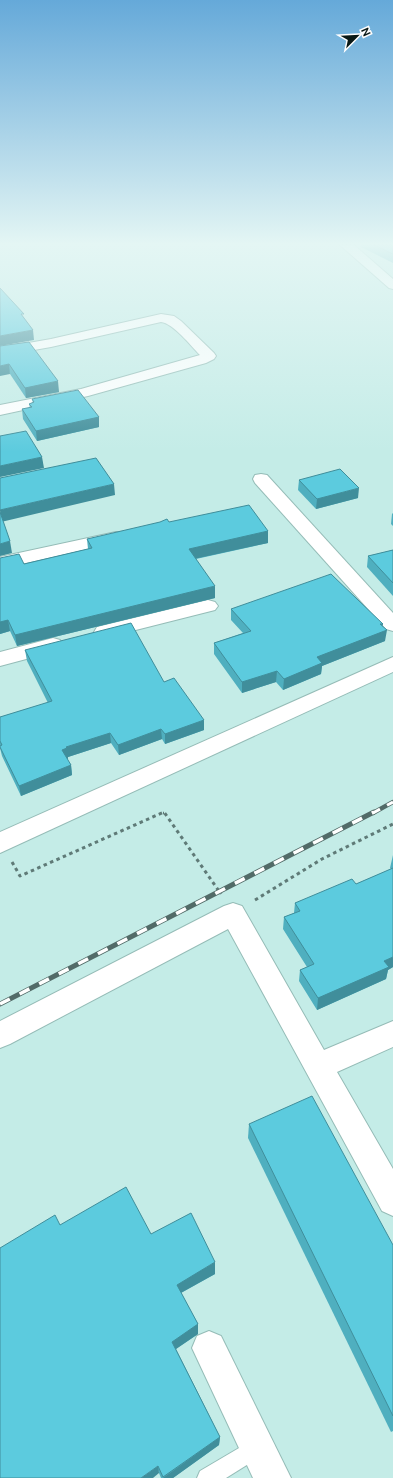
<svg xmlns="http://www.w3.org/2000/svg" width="393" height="1478" font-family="Ubuntu,sans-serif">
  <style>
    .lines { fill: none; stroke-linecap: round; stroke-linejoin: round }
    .service-casing { stroke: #95bcb7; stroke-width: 2 }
    .minor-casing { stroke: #95bcb7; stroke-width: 2 }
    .tertiary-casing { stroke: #95bcb7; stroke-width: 2 }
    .path-far1 { stroke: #5f7a77; stroke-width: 2.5; stroke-dasharray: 3 3; stroke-linecap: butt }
    .path { stroke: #5f7a77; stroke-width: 3; stroke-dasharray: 3.5 3.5; stroke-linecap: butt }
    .service { fill: #fff; fill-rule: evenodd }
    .minor { fill: #fff; fill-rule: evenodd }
    .tertiary { fill: #fff; fill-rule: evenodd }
    .rail-far1-casing { stroke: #526b68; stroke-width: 4.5 }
    .rail-casing { stroke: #526b68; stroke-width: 5 }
    .rail-far1 { stroke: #fff; stroke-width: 3; stroke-dasharray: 8; stroke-linecap: butt }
    .rail { stroke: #fff; stroke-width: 3.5; stroke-dasharray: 11; stroke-linecap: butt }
    .wall { fill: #4fafbf }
    .shaded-wall { fill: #408e9b }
    .building { fill: #5ccbde; stroke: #408e9b }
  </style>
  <rect width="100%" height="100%" fill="#c4ece7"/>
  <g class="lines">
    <defs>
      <polygon id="service" points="256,1438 263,1441 266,1448 263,1455 226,1478 197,1478 200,1471"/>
      <g id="minor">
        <polygon points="340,245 354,245 393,279 393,289 389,288"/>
        <path d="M161 314 174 316 181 321 214 353 216 356 214 359 206 363 88 396 0 415V405L81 389 200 355C191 346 173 323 161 322L51 347 0 356V348L51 339Z"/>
        <polygon points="261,474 267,475 393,613 393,631 386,629 255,483 253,479 255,475"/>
        <polygon points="116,532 122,533 125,537 122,541 0,569 0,557"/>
        <polygon points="208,600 215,602 218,606 215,610 104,638 97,637 94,632 97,627"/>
        <polygon points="53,638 60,640 63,645 60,650 0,666 0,652"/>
        <polygon points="233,903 242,906 324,1050 393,1021 393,1047 337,1072 393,1169 393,1216 382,1211 228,929 10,1044 0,1048 0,1021 224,906"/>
        <polygon points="209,1331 221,1336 291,1478 253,1478 192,1348 197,1336"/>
      </g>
      <polygon id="tertiary" points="393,657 393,672 0,853 0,832"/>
    </defs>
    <use href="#service" class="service-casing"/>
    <use href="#minor" class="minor-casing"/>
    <use href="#tertiary" class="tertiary-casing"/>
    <polyline class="path-far1" points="163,813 164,813"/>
    <g class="path">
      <polyline points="12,862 20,876 164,812 221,894"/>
      <polyline points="255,900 322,859 393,824"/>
    </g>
    <use href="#service" class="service"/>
    <use href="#minor" class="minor"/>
    <use href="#tertiary" class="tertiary"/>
    <defs>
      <polyline id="rail-far1" points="373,813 393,802"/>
      <polyline id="rail" points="0,1004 374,812"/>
    </defs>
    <use href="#rail-far1" class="rail-far1-casing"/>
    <use href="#rail" class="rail-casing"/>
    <use href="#rail-far1" class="rail-far1"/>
    <use href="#rail" class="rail"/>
  </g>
  <g class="wall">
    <polygon points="361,245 393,245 393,263 361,247"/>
    <polygon points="0,346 59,392 26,398 10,374"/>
    <polygon points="32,399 99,417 99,427 37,441 23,419 22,409 30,408 29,404 33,403"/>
    <polygon points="299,480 358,498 316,509 298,490"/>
    <polygon points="393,513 393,526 391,524 392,514"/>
    <polygon points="169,522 268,531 268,543 196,559 215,598 17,646 10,631 0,634 0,558 24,564 88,549 87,539"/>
    <polygon points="393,550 393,596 367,567 368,556"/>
    <polygon points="231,609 382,626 385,641 322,666 321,674 283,690 276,682 242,693 214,654 214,643 243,633 231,620"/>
    <polygon points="25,650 164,682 204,730 165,744 162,739 119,755 111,743 68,757 68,759 67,759 71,765 72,775 21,796 2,756 0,748 0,717 48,703 27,661"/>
    <polygon points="393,855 393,967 388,970 386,979 317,1010 299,981 300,970 307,967 283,929 284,917 294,913 295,903 356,884 391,869 390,868"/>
    <polygon points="249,1124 393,1245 393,1431 391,1432 248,1138"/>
    <polygon points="60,1225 151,1234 215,1274 181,1293 198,1324 198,1334 176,1349 220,1437 219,1445 173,1478 161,1478 159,1473"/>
  </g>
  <g class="shaded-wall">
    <polygon points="33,330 34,340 0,346 0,336"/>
    <polygon points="9,364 10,374 0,376 0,366"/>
    <polygon points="58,381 59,392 26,398 25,388"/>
    <polygon points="99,417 99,427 37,441 36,431"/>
    <polygon points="42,457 44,468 0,477 0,466"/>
    <polygon points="114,484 115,495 1,522 0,510"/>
    <polygon points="359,488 358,498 316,509 317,499"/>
    <polygon points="268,531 268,543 189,560 189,549"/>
    <polygon points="10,541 12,553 0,556 0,544"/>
    <polygon points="215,586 215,598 17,646 15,635"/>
    <polygon points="8,620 10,631 0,634 0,622"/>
    <polygon points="380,624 383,624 381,632 387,630 385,641 322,666 321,674 283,690 284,679 317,657"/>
    <polygon points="277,671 276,682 242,693 242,682"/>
    <polygon points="204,720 204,730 165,744 165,734"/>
    <polygon points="161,729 162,739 119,755 118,745"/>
    <polygon points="110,733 111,743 68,757 68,759 63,761 62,750 66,747"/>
    <polygon points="71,765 72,775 21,796 19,786"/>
    <polygon points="393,957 393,967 388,970 386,979 317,1010 318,998 384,961"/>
    <polygon points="215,1262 215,1274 177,1295 177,1285"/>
    <polygon points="198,1324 198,1334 173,1351 172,1342"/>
    <polygon points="220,1437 219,1445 173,1478 163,1478"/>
    <polygon points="158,1466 159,1473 153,1478 141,1478"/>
  </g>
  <g class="building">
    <polygon points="374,245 393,245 393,254"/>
    <polygon points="0,288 24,314 21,314 33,330 0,336"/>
    <polygon points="29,342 58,381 25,388 9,364 0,366 0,346"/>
    <polygon points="78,390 99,417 36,431 22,409 32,407 29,404 34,402 32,399"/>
    <polygon points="26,431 42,457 0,466 0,436"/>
    <polygon points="96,458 114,484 0,510 0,478"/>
    <polygon points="340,469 359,488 317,499 299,480"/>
    <polygon points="249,505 268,531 189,549 215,586 15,635 8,620 0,622 0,558 19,554 24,564 92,548 87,539 160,522 167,519 169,522"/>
    <polygon points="0,512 10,541 0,544"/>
    <polygon points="393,550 393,583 368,556"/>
    <polygon points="331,574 383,624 380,624 387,630 317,657 322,663 284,679 277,671 242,682 214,643 251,631 231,609"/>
    <polygon points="131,623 164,682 174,678 204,720 165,734 161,729 118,745 110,733 66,747 67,748 62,750 71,765 19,786 0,747 0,746 2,745 0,741 0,717 52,701 25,650"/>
    <polygon points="393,868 393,957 384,961 389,967 318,998 300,970 314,964 284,917 300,911 295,903 352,879 356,884"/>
    <polygon points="312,1096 393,1245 393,1416 249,1124"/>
    <polygon points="126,1187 151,1234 191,1213 215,1262 177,1285 198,1324 172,1342 220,1437 163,1477 158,1466 141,1478 0,1478 0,1248 55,1215 60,1225"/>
  </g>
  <linearGradient id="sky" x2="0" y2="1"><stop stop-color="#65a9d9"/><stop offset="0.54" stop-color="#e4f6f4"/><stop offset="1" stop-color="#e4f6f4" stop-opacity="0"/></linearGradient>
  <rect width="393" height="452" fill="url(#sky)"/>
  <g transform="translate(357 36) rotate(66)" stroke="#ffffff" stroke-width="3" paint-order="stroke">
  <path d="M0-3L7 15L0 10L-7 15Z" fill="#091816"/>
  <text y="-6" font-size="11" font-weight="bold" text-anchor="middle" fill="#091816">N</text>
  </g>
</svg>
